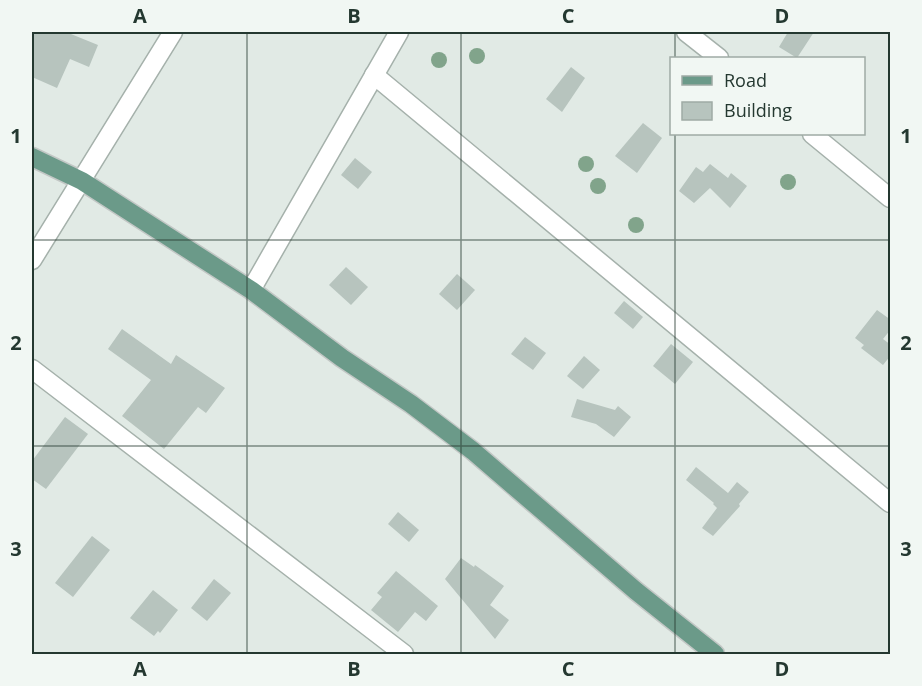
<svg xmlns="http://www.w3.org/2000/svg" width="922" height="686" font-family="'Open Sans',sans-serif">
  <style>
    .building { fill: #b7c4be }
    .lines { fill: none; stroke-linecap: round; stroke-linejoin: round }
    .minor-casing { stroke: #a5b1ab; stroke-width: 21 }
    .major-casing { stroke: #c2c7c5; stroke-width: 21 }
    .minor { stroke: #fff; stroke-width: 18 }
    .major { stroke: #6b9a89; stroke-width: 18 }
    .tree { fill: #81a48b }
    .grid { fill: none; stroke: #243830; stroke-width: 1.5; stroke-opacity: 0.55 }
    .neatline { fill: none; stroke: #243830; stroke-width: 2 }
    .grid-label { font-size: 20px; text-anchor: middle; font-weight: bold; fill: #243830 }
  </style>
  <rect width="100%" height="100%" fill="#e1eae5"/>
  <g class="building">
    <polygon points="32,32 66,32 98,45 89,67 70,59 57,88 32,77"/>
    <polygon points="788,32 814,32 797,58 779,47"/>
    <polygon points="571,67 585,78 562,112 546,99"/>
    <polygon points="643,123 662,138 637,173 615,156"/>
    <polygon points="355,158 372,172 358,189 341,175"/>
    <polygon points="710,164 728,178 731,173 747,186 730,208 710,188 694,203 679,191 696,167 703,172"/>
    <polygon points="346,267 368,287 351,305 329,285"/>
    <polygon points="457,274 475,290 457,310 439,294"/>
    <polygon points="624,301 643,317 633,329 614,313"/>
    <polygon points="877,310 891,320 891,329 883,339 891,345 891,355 883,365 861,348 864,345 855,338"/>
    <polygon points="122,329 171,364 176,355 225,388 206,413 198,407 164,449 122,416 151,380 108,349"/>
    <polygon points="525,337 546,353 533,370 511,354"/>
    <polygon points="671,344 693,362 675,384 653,366"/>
    <polygon points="584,356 600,370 583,389 567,376"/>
    <polygon points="577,399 615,410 618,406 631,417 614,437 596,424 571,417"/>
    <polygon points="65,417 88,434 46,489 32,479 32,461"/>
    <polygon points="696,467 728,493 737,482 749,492 739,504 740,506 713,536 702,528 717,508 713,504 714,503 686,480"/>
    <polygon points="398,512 419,530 409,542 388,524"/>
    <polygon points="92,536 110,550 73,597 55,583"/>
    <polygon points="461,558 474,567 475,565 504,586 490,605 509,620 495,639 445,579"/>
    <polygon points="396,571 438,606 426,621 415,612 398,632 371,610 382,597 377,593"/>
    <polygon points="214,579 231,593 207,621 191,608"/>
    <polygon points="153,590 178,610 160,633 158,631 154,636 130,618"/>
  </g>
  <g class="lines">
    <defs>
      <g id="minor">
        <polyline points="686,32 719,58"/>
        <polyline points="374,75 890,503"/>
        <polyline points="812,134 890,198"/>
        <polyline points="32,260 173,32"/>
        <polyline points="251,290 399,32"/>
        <polyline points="32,369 404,654"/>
      </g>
      <polyline id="major" points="32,157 82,181 251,290 342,358 411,404 473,451 636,591 715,654"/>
    </defs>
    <use href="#minor" class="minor-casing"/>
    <use href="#major" class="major-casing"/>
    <use href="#minor" class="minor"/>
    <use href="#major" class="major"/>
  </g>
  <g class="tree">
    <circle cx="477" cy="56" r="8"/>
    <circle cx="439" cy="60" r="8"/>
    <circle cx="586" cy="164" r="8"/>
    <circle cx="788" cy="182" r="8"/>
    <circle cx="598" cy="186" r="8"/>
    <circle cx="636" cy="225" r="8"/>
  </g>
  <path class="grid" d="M247 32V654M461 32V654M675 32V58M675 134V654M32 240H890M32 446H890"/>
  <rect width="922" height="686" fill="none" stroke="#f1f7f3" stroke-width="66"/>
  <rect x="670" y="57" width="195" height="78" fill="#f1f7f3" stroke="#9faba5" stroke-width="1.5"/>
  <rect x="682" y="76" width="30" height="9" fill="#6b9a89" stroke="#9faba5" stroke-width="1.5"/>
  <text x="724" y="87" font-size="18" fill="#243830">Road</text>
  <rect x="682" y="102" width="30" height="18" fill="#b7c4be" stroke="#9faba5" stroke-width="1.5"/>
  <text x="724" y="117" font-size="18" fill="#243830">Building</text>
  <rect x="33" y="33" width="856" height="620" class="neatline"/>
  <g class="grid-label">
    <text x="140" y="23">A</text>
    <text x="354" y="23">B</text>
    <text x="568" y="23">C</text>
    <text x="782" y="23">D</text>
    <text x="16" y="143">1</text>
    <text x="906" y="143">1</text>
    <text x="16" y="350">2</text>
    <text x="906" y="350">2</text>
    <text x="16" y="556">3</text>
    <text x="906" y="556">3</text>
    <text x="140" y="676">A</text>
    <text x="354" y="676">B</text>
    <text x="568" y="676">C</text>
    <text x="782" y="676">D</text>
  </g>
</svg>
